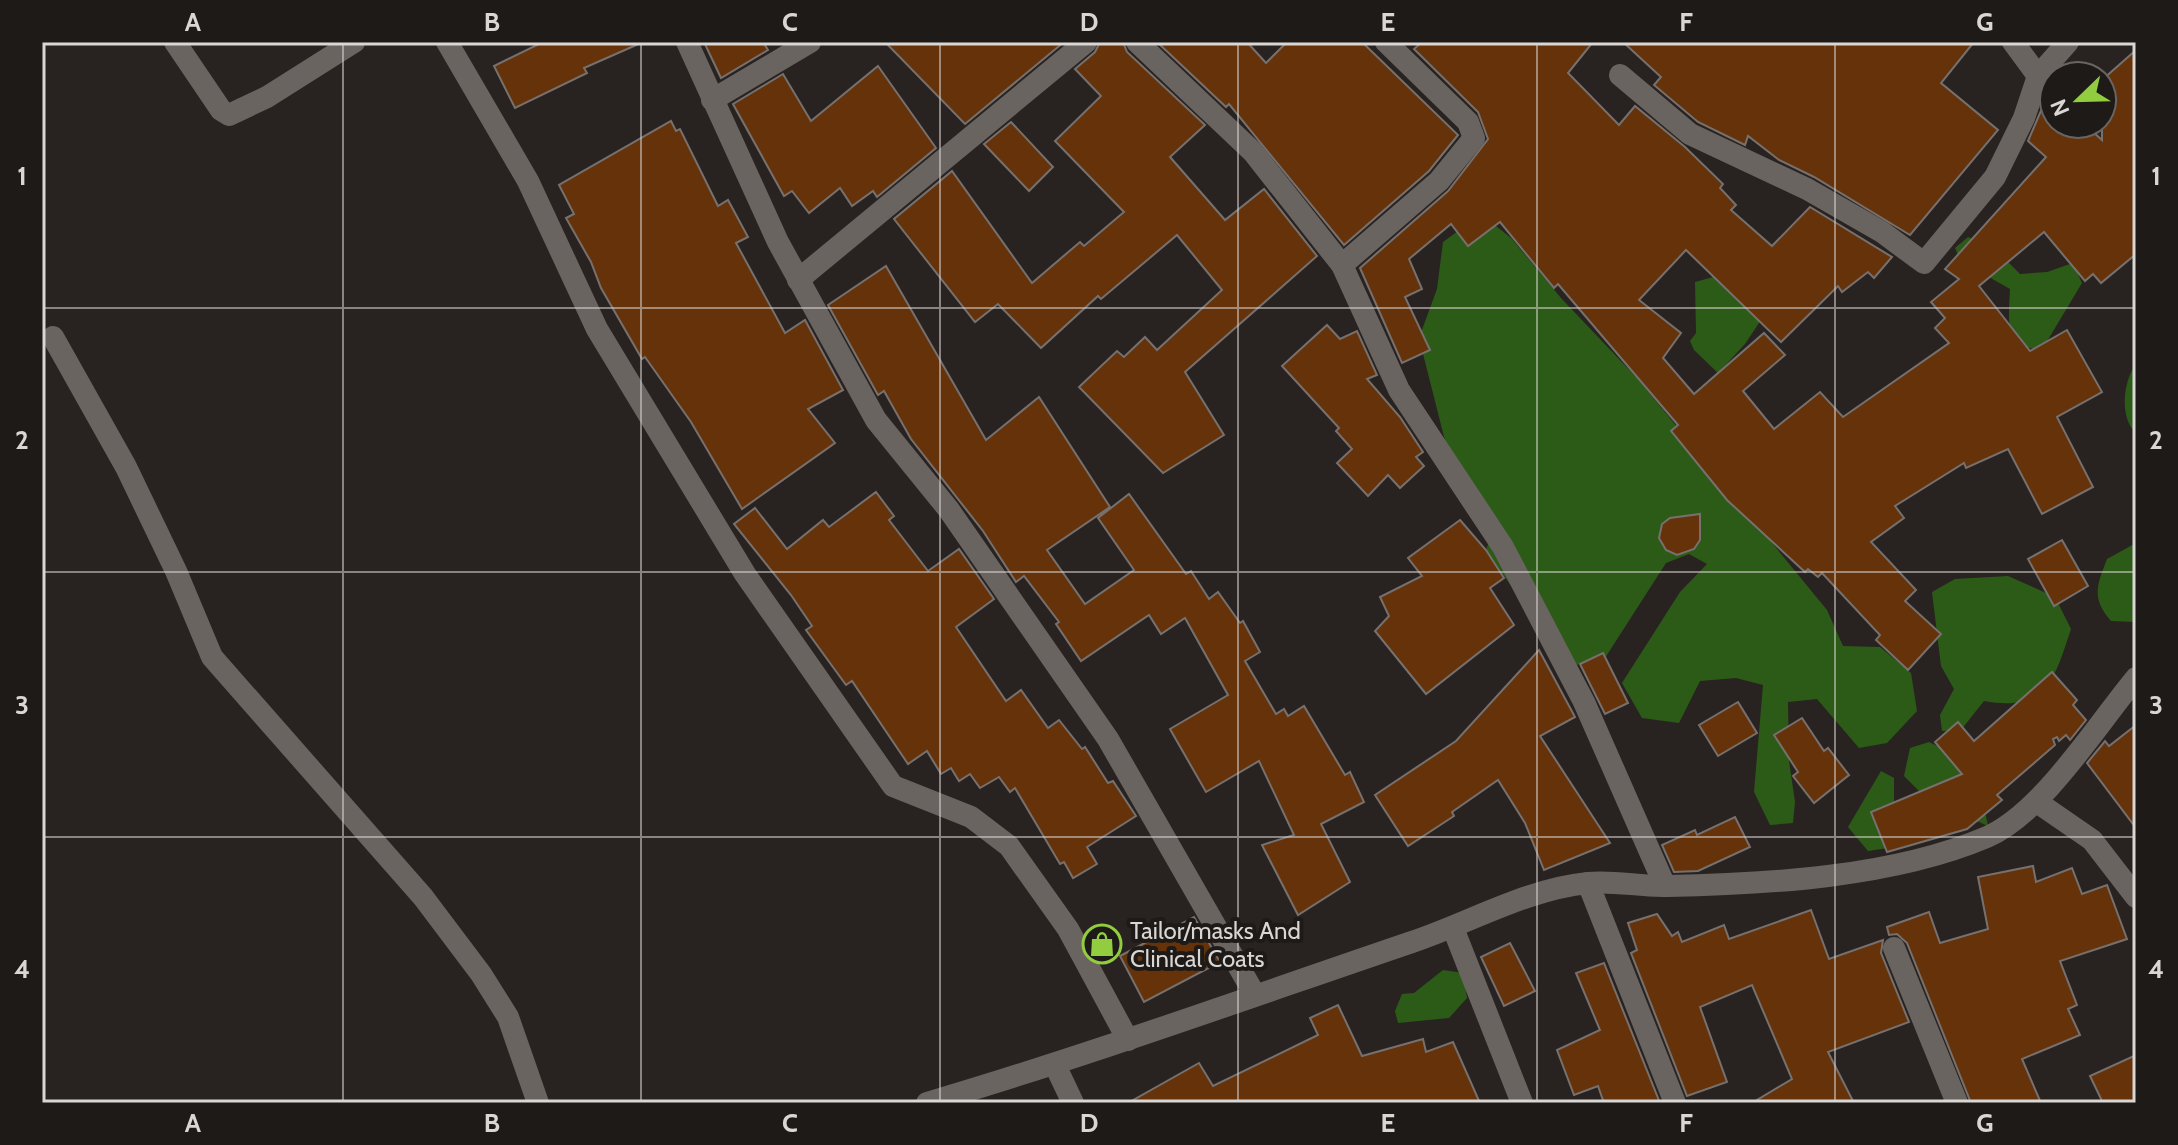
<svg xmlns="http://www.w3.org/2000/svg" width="2178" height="1145" font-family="Cabin,sans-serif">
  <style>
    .forest { fill: #2c5b18 }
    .building { fill: #65320a; stroke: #76716e; stroke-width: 2 }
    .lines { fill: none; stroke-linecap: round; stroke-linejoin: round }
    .minor { stroke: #6a6461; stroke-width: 22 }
    .grid { fill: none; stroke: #d9d6d4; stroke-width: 2; stroke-opacity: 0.55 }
    .labels { text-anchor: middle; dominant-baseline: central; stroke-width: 8; stroke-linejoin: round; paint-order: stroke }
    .poi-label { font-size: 24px; fill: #d9d6d4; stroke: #1e1a17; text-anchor: start }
    .neatline { fill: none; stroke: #d9d6d4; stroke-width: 3 }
    .grid-label { font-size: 26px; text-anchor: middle; font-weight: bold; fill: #d9d6d4 }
  </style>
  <rect width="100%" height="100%" fill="#282321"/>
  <g class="forest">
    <polygon points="1481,214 1511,238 1561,298 1637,378 1827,610 1843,646 1880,647 1911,673 1917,711 1887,743 1859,748 1817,699 1788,702 1789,761 1795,802 1793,823 1770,825 1754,792 1763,685 1736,678 1700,681 1679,723 1642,718 1622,683 1680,592 1707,564 1689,554 1666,563 1605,658 1568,667 1486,550 1495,523 1456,484 1419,338 1437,289 1443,242"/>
    <path d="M1968 237 1996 250 2020 274 2047 272 2073 263 2082 283 2043 348C2002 353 2009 317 2010 289L1961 261 1955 248Z"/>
    <polygon points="1717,276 1761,320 1745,344 1718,373 1694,350 1690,341 1696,333 1695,282"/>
    <path d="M2136 364V433C2119 418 2123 381 2136 364Z"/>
    <path d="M2136 543V622L2111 621C2091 598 2097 585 2107 559Z"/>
    <path d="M2008 576 2055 597 2071 629C2054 680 2047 712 1984 701L1961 730 1942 731 1940 715 1954 689 1941 666 1932 592 1955 579Z"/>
    <path d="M1929 742C1964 758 1981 788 1988 826L1926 798 1904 776 1910 748Z"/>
    <polygon points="1881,771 1894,778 1894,847 1868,851 1848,827"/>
    <polygon points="1443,970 1463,973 1467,998 1449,1018 1398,1023 1395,1011 1402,994 1414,993"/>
  </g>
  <g class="building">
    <polygon points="543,42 643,42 584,68 587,73 515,108 494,66"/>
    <polygon points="704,42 763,42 768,50 721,78"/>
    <polygon points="885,42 1064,42 965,124"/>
    <polygon points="1100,42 1123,42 1127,52 1205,125 1170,157 1225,220 1264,189 1317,256 1185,372 1224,435 1163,473 1079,387 1117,351 1124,357 1145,337 1157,350 1222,290 1177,235 1101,299 1098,296 1041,348 998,304 975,322 894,219 952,171 1032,283 1080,242 1084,246 1124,212 1055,141 1101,96 1075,69 1095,52"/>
    <polygon points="1157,42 1247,42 1266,63 1287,42 1362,42 1458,135 1429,171 1344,245 1229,104 1226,107"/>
    <polygon points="1422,42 1593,42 1568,73 1619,125 1635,106 1685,147 1723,184 1720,188 1736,205 1731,210 1772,246 1810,207 1892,257 1874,278 1868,272 1842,292 1838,286 1781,342 1686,250 1639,300 1681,333 1663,358 1694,394 1764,333 1785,355 1743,391 1774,429 1820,392 1843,417 1949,343 1935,328 1945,318 1931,302 1959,279 1945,269 2046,157 2028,141 2043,106 2053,95 2054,124 2084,124 2102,140 2102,80 2136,50 2136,254 2101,283 2093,274 2085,281 2044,232 1979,286 2030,351 2067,330 2102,392 2057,417 2093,487 2042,514 2008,449 1966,468 1964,463 1895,506 1904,518 1871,542 1916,590 1905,601 1941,634 1908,670 1876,640 1880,635 1822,573 1818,577 1808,569 1805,572 1727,500 1671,431 1678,425 1558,284 1554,288 1500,222 1468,246 1451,224 1409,259 1422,289 1405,297 1430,350 1402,363 1360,268 1448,191 1488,139 1478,112 1414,49"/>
    <polygon points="1623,42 1974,42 1941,83 1998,130 1910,235 1814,177 1779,160 1748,136 1745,145 1698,122 1654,85 1661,77"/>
    <polygon points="878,66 936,148 877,197 873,191 852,206 840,188 809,213 792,191 784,196 733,104 783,74 811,121"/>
    <polygon points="671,121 676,131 680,129 718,206 728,200 748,237 736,243 785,333 805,320 843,390 808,409 835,443 742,509 691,422 645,357 642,359 601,288 591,262 566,218 574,214 559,185"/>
    <polygon points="1011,122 1053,167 1029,191 984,144"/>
    <polygon points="886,266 986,440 1039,397 1110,507 1047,550 1085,604 1134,570 1098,518 1129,494 1186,574 1191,571 1209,599 1218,592 1240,623 1243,621 1260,652 1245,661 1276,714 1284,709 1288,716 1304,706 1345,775 1350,772 1364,802 1321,824 1350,882 1298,915 1262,845 1294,835 1259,761 1206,792 1170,729 1228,695 1185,618 1161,634 1149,615 1081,661 1056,624 1059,622 1024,576 1016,582 983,531 911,439 884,391 878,395 828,305"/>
    <polygon points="1327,325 1340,339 1357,331 1377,375 1367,379 1400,417 1423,452 1416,457 1424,466 1400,488 1388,475 1368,496 1337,463 1352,449 1336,431 1339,428 1282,366"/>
    <polygon points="876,492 894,516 889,520 928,571 959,549 994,599 956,627 1006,701 1021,690 1048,728 1059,720 1082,749 1085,747 1108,783 1113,781 1136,816 1087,847 1097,864 1073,878 1064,862 1060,864 1015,788 1010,792 999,777 980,788 970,774 959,781 951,768 941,774 927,751 908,764 852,681 846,685 806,630 812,626 791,595 734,524 755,508 787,549 823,520 829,527"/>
    <polygon points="1700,514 1700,540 1694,549 1677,555 1666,550 1659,538 1662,524 1670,518"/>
    <polygon points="1460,520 1486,550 1504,578 1490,588 1514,625 1426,694 1375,631 1389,616 1380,597 1422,576 1408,558"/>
    <polygon points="2062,540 2088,586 2054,606 2028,559"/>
    <polygon points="1539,650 1575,717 1540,736 1610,843 1544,870 1525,823 1498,780 1452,812 1454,816 1408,846 1375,795 1456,741"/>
    <polygon points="1603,653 1628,703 1605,714 1580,664"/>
    <polygon points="2052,672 2077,700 2073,705 2086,720 2070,740 2066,735 2059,741 2057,737 2053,739 2055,745 1997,795 2002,800 1967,829 1887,852 1871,812 1962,774 1935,742 1958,722 1974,741"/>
    <polygon points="1738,702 1757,733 1718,756 1699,725"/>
    <polygon points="1802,718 1824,751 1828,748 1849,775 1814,803 1793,776 1798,772 1774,735"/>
    <polygon points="2136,725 2136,828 2087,763 2105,741 2109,746"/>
    <polygon points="1735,817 1750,847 1698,871 1674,872 1662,845 1695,830 1697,835"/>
    <polygon points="2033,866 2036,882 2072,868 2082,894 2107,885 2127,939 2060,961 2077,1005 2068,1009 2080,1035 2022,1059 2041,1103 1971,1103 1907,943 1897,934 1889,935 1887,927 1929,912 1940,943 1988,929 1978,877"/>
    <polygon points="1811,910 1829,959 1883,940 1881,953 1909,1022 1828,1052 1854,1103 1752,1103 1792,1079 1752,985 1700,1007 1727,1082 1687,1096 1631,953 1637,950 1628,923 1657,914 1672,936 1678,932 1682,942 1724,925 1729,939"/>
    <polygon points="1194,917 1220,962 1144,1002 1120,956"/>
    <polygon points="1510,943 1535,991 1504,1006 1481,957"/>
    <polygon points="1604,963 1660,1103 1604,1103 1598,1086 1574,1095 1557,1050 1600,1030 1576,973"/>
    <polygon points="1338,1005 1362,1056 1423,1039 1426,1052 1453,1042 1480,1103 1128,1103 1199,1063 1213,1086 1318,1035 1310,1018"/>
    <polygon points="2136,1055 2136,1103 2103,1103 2090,1076"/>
  </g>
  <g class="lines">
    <g class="minor">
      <polyline points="175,42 221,110 229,115 267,97 354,42"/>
      <polyline points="447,42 528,181 597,329 745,574 893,786 971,817 1009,846 1068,929 1128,1040"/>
      <polyline points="687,42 778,242 876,420 949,510 1108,739 1255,995"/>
      <polyline points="1137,42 1253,152 1342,265 1399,390 1503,547 1584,702 1665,886"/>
      <polyline points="2013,42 2038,76"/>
      <polyline points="1620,75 1690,134 1807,189 1882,232 1924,263 1995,177 2024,118 2038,76 2068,42"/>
      <polyline points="712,100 810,42"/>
      <polyline points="1342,265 1439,181 1474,138 1468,122 1386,42"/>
      <polyline points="798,280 1086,42"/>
      <polyline points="53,337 126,467 176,571 212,657 423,897 481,974 508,1017 538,1103"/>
      <polyline points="2037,802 2092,840 2136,897"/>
      <polyline points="1588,883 1675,1103"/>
      <polyline points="1453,928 1522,1103"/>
      <polyline points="1894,948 1957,1103"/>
      <polyline points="1055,1065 1073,1103"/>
      <path d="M927 1103C1090 1055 1250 997 1412 942 1469 923 1527 889 1588 883 1613 880 1641 887 1667 886 1769 884 1893 877 1987 837 2043 812 2096 726 2136 678"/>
    </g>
  </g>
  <path class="grid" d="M343 42V1103M641 42V1103M940 42V1103M1238 42V1103M1537 42V1103M1835 42V1103M42 308H2136M42 572H2136M42 837H2136"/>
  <defs>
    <symbol id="shop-ring" viewBox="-11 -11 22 22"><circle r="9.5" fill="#1e1a17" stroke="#92cd3f" stroke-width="1.5"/><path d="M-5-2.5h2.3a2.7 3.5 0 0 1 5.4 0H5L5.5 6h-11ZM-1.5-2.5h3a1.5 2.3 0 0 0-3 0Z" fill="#92cd3f"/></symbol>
  </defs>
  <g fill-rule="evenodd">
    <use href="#shop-ring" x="1080" y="922" width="44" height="44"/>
  </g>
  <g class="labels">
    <g class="poi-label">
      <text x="1130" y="930">Tailor/masks And<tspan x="1130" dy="28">Clinical Coats</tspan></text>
    </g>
  </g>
  <rect width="2178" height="1145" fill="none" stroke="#1e1a17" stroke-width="88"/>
  <g transform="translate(2078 100) rotate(247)"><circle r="38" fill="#1e1a17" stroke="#696563" stroke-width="2"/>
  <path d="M0-6L14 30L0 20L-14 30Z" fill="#92cd3f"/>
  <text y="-12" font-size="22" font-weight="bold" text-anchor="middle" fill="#d9d6d4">N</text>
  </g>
  <rect x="44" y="44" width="2090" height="1057" class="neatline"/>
  <g class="grid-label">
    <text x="193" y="31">A</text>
    <text x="492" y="31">B</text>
    <text x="790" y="31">C</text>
    <text x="1089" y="31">D</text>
    <text x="1388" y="31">E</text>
    <text x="1686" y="31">F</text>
    <text x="1985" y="31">G</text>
    <text x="22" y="185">1</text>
    <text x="2156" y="185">1</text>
    <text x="22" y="449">2</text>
    <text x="2156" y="449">2</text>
    <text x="22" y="714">3</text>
    <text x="2156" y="714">3</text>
    <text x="22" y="978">4</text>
    <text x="2156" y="978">4</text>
    <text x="193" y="1132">A</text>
    <text x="492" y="1132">B</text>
    <text x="790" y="1132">C</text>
    <text x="1089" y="1132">D</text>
    <text x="1388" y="1132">E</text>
    <text x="1686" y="1132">F</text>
    <text x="1985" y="1132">G</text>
  </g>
</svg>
